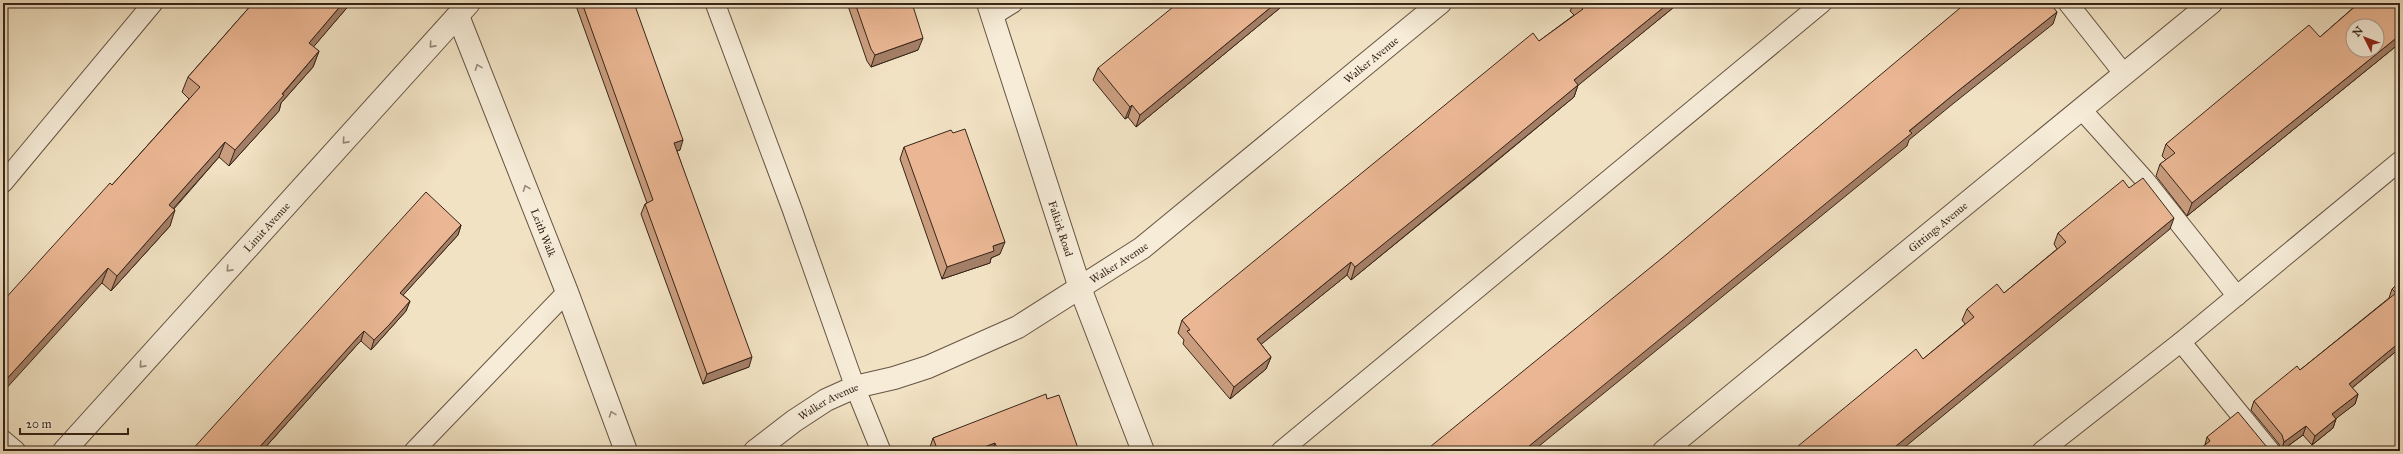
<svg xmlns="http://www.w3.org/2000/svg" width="2403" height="454" font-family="'IM FELL Great Primer',serif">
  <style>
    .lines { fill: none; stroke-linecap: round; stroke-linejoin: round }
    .service-casing { stroke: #665444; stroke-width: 21 }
    .minor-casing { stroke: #665444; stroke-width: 24 }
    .service { stroke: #f6ecd8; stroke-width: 19 }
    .minor { stroke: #f6ecd8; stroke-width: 22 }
    .wall { fill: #c99d7e; stroke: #372519 }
    .shaded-wall { fill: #a47f67; stroke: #372519 }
    .building { fill: #eab693; stroke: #372519; fill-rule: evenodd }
    .oneway { stroke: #968878 }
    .labels { text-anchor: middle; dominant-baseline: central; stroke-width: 3; stroke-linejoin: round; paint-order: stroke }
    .street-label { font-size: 11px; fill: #372519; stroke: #f6ecd8 }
  </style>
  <rect width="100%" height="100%" fill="#f1e2c3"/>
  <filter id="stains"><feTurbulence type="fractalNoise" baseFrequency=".005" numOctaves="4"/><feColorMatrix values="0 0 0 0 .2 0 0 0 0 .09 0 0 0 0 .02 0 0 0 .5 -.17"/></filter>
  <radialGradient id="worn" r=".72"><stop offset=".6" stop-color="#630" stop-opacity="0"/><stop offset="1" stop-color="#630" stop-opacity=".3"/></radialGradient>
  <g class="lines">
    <defs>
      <g id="service">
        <polyline points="715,3 792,209 855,387 881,451"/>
        <polyline points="2068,3 2124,74"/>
        <polyline points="992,16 1013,3"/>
        <polyline points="2081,109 2144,179 2237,296"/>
        <polyline points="3,183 153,3"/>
        <polyline points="2181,342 2270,451"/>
        <polyline points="3,440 16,451"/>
        <polyline points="414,451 567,292"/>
        <polyline points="1281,451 1822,3"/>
        <polyline points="2042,451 2181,342 2400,161"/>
      </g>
      <g id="minor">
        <path id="s1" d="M988 3 1080 288 1143 451"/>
        <path id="s2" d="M458 16 567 292 626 451"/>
        <path id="s3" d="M64 451 469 3"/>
        <path id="s4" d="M755 451 794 421 826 400 855 387 894 378 928 367 1018 327 1142 248 1440 3"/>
        <path id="s5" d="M1664 451 2211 3"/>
      </g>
    </defs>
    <use href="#service" class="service-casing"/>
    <use href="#minor" class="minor-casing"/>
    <use href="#service" class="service"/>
    <use href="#minor" class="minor"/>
  </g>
  <g class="wall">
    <polygon points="253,3 351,3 313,47 319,51 313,67 281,103 279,111 229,166 219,157 174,209 170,226 111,291 102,283 112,185 189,99 182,92 188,77"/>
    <polygon points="575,3 634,3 680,150 677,151 749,367 703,384 641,214 645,204 647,203"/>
    <polygon points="847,3 912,3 918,50 871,67 867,61"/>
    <polygon points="1286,3 1136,127 1128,117 1125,119 1093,80 1098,68"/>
    <polygon points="1574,3 1679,3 1578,85 1574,97 1475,179 1351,280 1347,275 1261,344 1271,357 1266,369 1230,399 1183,344 1184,340 1178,333 1182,320 1539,41 1574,15 1570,11"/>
    <polygon points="2352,3 2400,3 2400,43 2187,216 2156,176 2160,164 2166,160 2162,156 2166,144 2320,37 2354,7 2351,4"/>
    <polygon points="904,147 1000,254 991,258 990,263 942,279 900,159"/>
    <polygon points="2129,188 2170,229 1923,359 1965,324 1962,320 1967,309 2004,293 2057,249 2054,244 2058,233"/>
    <polygon points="461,225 458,235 403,295 410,301 406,311 371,350 361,341 356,346 262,451 191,451"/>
    <polygon points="2400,282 2400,348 2352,388 2358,394 2355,404 2336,418 2336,419 2333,428 2312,445 2303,435 2281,451 2279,444 2251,410 2254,401 2300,370 2389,298 2392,289"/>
    <polygon points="1047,399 1079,451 929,451 929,450 933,438"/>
    <polygon points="2207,437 2266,446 2205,445"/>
  </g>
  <g class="shaded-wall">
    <polygon points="343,3 351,3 304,58 309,43"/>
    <polygon points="1276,3 1286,3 1136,127 1140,115"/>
    <polygon points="1669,3 1679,3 1570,92 1574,80"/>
    <polygon points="2049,3 2055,3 2045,14"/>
    <polygon points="2057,12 2053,24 1949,107 1909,140 1907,146 1533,451 1523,451 1953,95"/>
    <polygon points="2400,35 2400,43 2187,216 2192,203"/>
    <polygon points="923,38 918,50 871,67 875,55"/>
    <polygon points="319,51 313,67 281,103 279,111 229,166 235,150"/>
    <polygon points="1578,85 1574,97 1351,280 1355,267"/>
    <polygon points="1132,105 1128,117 1125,119 1130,107"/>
    <polygon points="683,140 680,150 671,153 674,143"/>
    <polygon points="225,142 219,157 163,220 169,205"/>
    <polygon points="175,210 170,226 111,291 117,276"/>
    <polygon points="2174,218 2170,229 1900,451 1890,451"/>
    <polygon points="461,225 458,235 396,303 400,293"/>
    <polygon points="1005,242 1000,254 991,258 990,263 942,279 947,267 993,246"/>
    <polygon points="1351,262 1347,275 1253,351 1257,339"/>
    <polygon points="108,268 102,283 3,392 3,383"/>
    <polygon points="410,301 406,311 371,350 374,340"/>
    <polygon points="364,331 361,341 356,346 262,451 256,451 359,336"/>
    <polygon points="2400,342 2400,348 2346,393 2349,384"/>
    <polygon points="752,357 749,367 703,384 707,374"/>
    <polygon points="1271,357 1266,369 1230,399 1234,387"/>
    <polygon points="2358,394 2355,404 2329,424 2332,414"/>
    <polygon points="2336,419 2333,428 2312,445 2315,436"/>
    <polygon points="2306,426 2303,435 2281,451 2284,442"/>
    <polygon points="995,443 992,451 973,451"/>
  </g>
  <g class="building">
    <polygon points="253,3 343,3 309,43 319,51 282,94 284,95 235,150 225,142 169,205 175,210 117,276 108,268 3,383 3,301 110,183 112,185 200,87 188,77"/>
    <polygon points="582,3 634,3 683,140 674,143 752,357 707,374 645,204 653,200"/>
    <polygon points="855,3 912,3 923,38 875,55 871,49"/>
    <polygon points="1178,3 1276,3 1140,115 1132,105 1130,107 1098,68"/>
    <polygon points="1578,3 1669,3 1574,80 1578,85 1479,167 1355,267 1351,262 1257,339 1271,357 1234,387 1187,331 1190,330 1182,320 1533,33 1539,41 1583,9"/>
    <polygon points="1966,3 2050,3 2057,12 1953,95 1909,131 1912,133 1523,451 1425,451 1667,254"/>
    <path d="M2359 3H2400V35L2192 203 2160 164 2175 153 2166 144 2309 25 2320 37ZM2353 26H2377V50H2353Z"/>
    <polygon points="965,129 1005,242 993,246 994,251 947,267 904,147 951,130 953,133"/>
    <polygon points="2143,178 2174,218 1890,451 1792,451 1916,349 1923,359 1974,317 1967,309 1997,284 2004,293 2066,242 2058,233 2123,180 2129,188"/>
    <polygon points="426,192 461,225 400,293 410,301 389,325 374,340 364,331 359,336 256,451 191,451"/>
    <polygon points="2400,282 2400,342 2349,384 2358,394 2332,414 2336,419 2315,436 2306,426 2284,442 2282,435 2254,401 2297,366 2300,370 2396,293 2392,289"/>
    <polygon points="1046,394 1047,399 1059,395 1079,451 998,451 995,443 973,451 938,451 933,438"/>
    <polygon points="2238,412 2266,446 2272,449 2270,451 2197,451 2210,441 2207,437"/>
  </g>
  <defs><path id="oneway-chevron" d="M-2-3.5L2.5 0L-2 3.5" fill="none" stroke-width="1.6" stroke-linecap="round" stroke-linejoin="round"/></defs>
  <g class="oneway">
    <use href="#oneway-chevron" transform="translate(432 45) rotate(132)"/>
    <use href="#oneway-chevron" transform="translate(478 67) rotate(-111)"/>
    <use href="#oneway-chevron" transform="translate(345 141) rotate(132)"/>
    <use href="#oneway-chevron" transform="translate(526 188) rotate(-111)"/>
    <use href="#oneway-chevron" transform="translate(229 269) rotate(132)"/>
    <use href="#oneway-chevron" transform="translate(142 365) rotate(132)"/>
    <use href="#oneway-chevron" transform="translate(612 414) rotate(-110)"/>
  </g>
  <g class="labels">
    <g class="street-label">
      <text stroke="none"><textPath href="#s4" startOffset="737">Walker Avenue</textPath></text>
      <text stroke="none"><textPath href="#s3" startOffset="302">Limit Avenue</textPath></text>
      <text stroke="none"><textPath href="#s5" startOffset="354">Gittings Avenue</textPath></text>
      <text stroke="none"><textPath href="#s1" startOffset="237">Falkirk Road</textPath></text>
      <text stroke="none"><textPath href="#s2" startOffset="233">Leith Walk</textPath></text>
      <text stroke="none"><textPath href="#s4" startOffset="413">Walker Avenue</textPath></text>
      <text stroke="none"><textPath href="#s4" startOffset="89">Walker Avenue</textPath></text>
    </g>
  </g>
  <rect width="2403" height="454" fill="none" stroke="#f1e2c3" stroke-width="16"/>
  <rect x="4" y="4" width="2395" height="446" fill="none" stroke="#372519" stroke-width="2"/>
  <rect x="8" y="8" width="2387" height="438" fill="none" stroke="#372519"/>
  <g transform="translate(2365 38) rotate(312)"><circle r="19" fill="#f6ecd8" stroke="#aa9c8c"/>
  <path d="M0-3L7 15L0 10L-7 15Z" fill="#8f2418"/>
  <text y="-6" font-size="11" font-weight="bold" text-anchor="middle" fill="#372519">N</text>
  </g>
  <path d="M20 428v6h108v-6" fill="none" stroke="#372519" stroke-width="2"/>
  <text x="26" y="428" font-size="12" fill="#372519" stroke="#f6ecd8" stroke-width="3" paint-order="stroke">20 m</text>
  <rect width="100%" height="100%" filter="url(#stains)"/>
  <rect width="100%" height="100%" fill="url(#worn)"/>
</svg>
